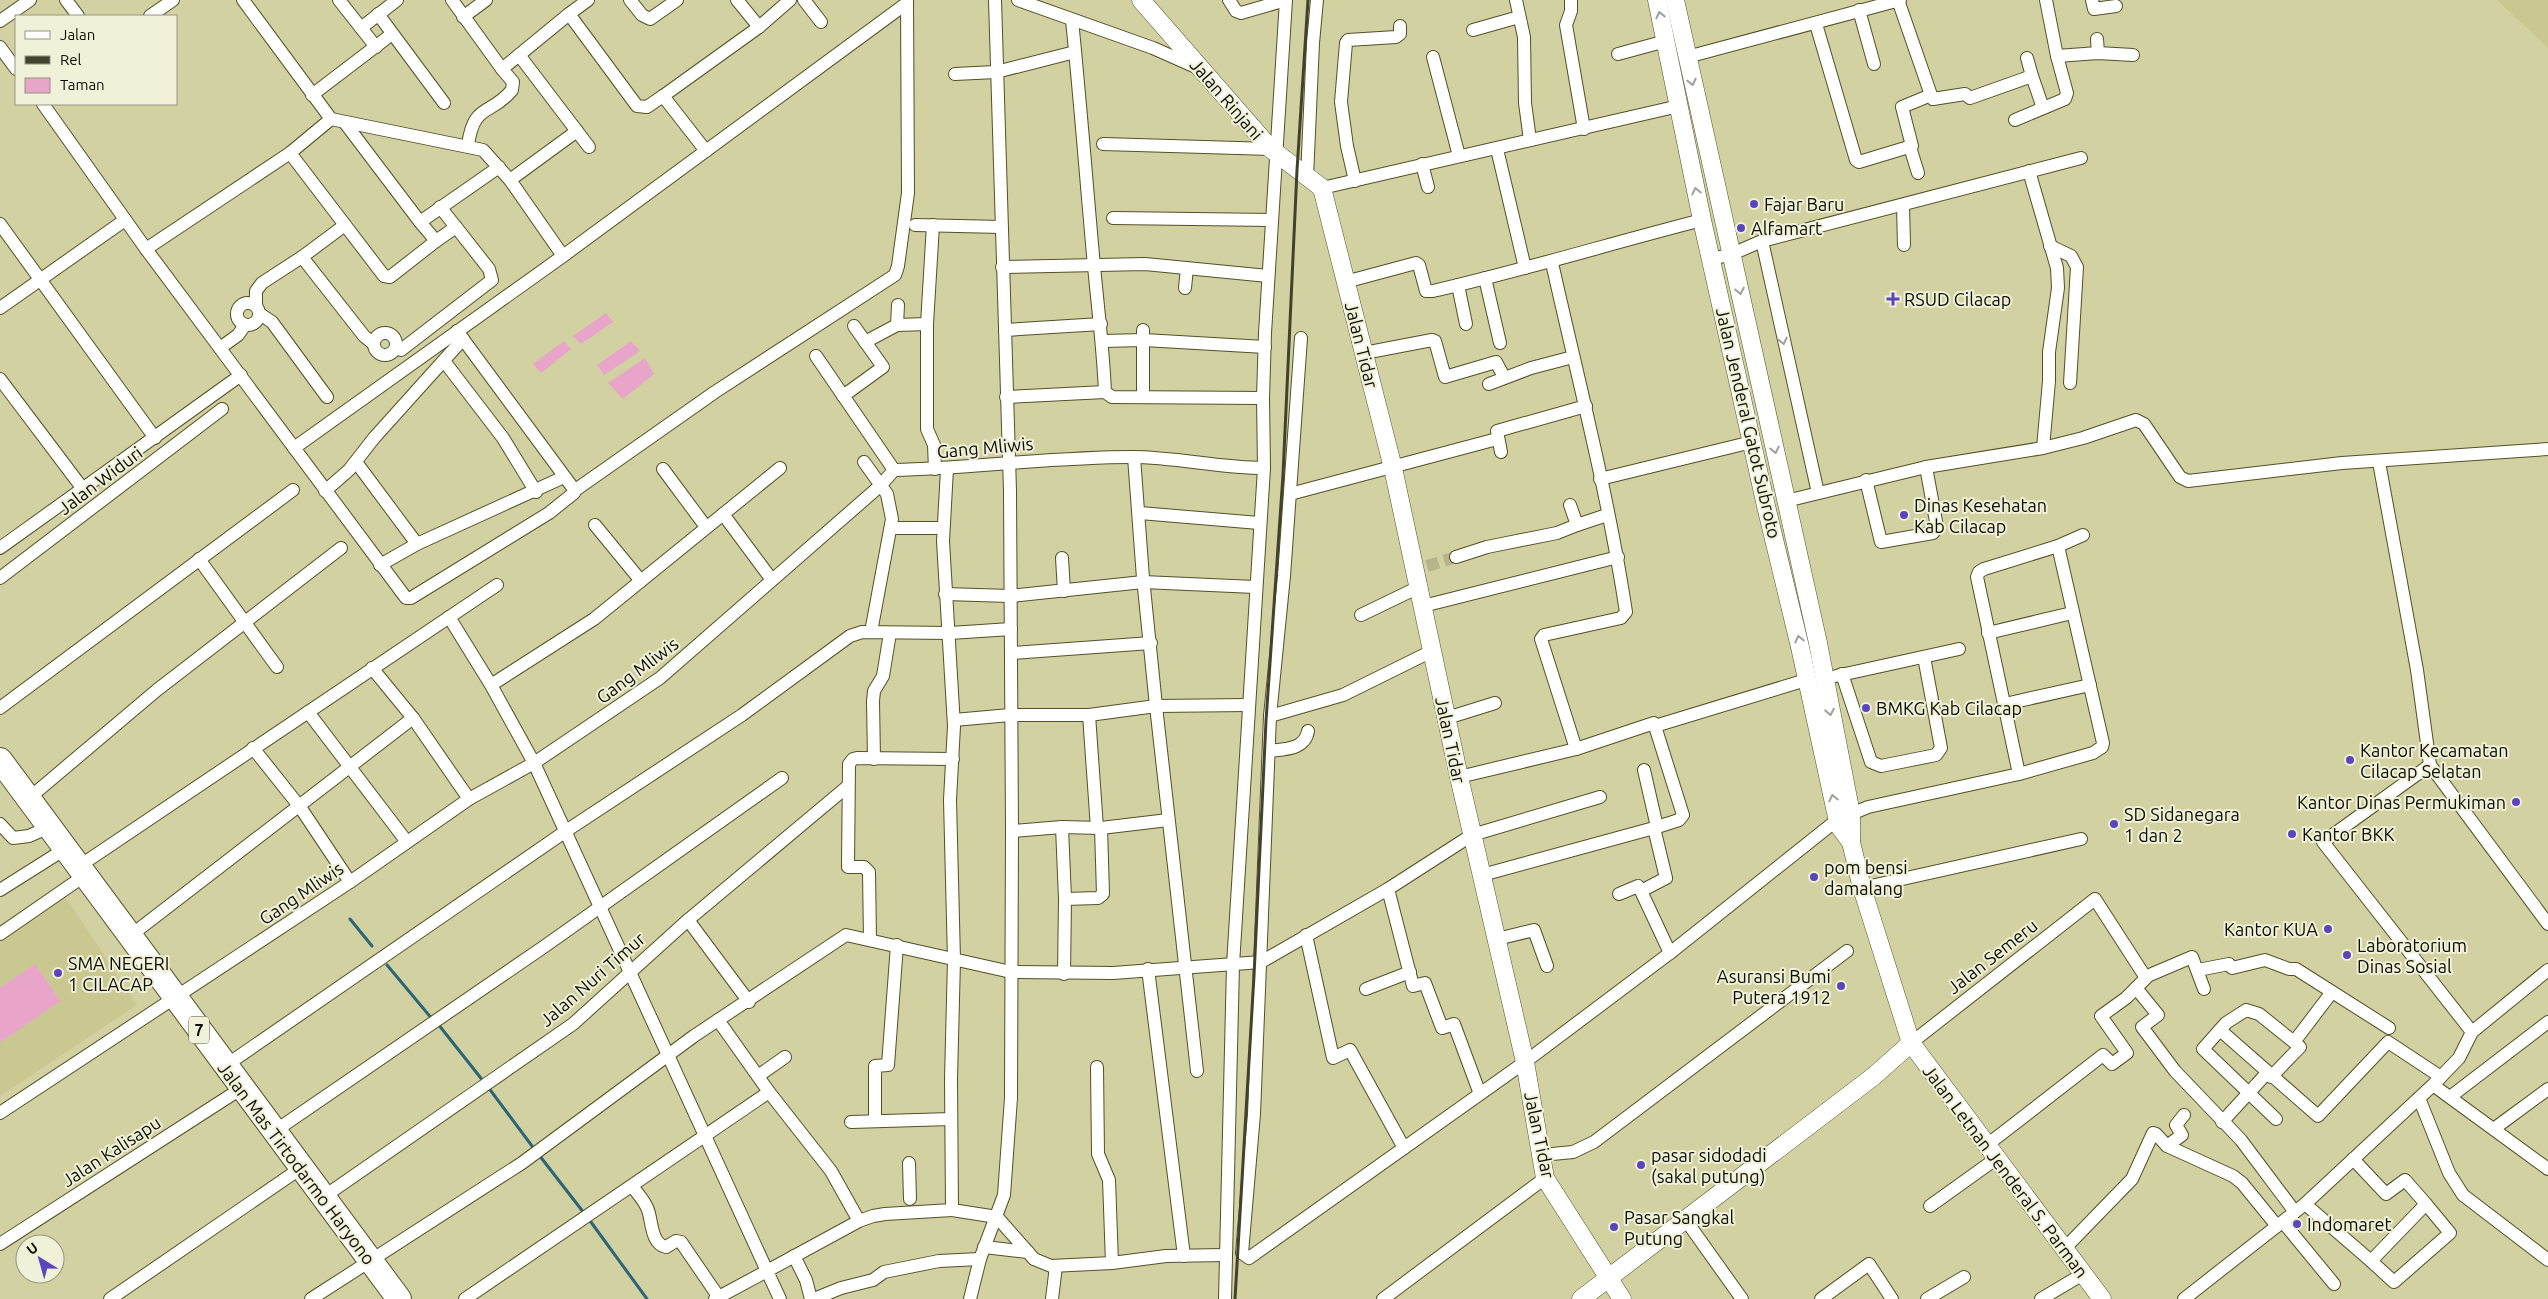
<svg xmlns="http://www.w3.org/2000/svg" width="2548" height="1299" font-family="Ubuntu,sans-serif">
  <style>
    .built { fill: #cac891 }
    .green { fill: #e8a5c9 }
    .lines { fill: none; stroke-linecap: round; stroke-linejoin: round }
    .stream { stroke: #2b6577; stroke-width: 3 }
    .street-tunnel { stroke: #b5b48a; stroke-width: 12; stroke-dasharray: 12 6; stroke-linecap: butt }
    .street-casing { stroke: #535026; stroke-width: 14 }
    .secondary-casing { stroke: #535026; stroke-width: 19 }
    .highway-casing { stroke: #535026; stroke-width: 26 }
    .street { stroke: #fff; stroke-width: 12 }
    .secondary { stroke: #fff; stroke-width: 18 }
    .highway { stroke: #fff; stroke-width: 24 }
    .rail { stroke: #42412c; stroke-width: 3 }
    .oneway { stroke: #9f9e99 }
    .poi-dot { fill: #5a45bd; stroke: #f1f0d8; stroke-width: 2 }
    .labels { text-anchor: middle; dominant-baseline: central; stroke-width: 4; stroke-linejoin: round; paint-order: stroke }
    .shield { fill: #f1f0d8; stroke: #525142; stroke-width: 1 }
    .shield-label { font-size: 16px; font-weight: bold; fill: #0e0d01 }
    .street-label { font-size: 18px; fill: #0e0d01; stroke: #f1f0d8 }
    .poi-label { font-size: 18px; fill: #0e0d01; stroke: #f1f0d8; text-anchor: start }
  </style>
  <rect width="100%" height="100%" fill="#d2d1a2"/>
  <g class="built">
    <polygon points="2497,0 2548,0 2548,48"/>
    <polygon points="64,895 137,1005 0,1096 0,942"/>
  </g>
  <g class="green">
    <polygon points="606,313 613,322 581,344 573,336"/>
    <polygon points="564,341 571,349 541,373 533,364"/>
    <polygon points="631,341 640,351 604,375 597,365"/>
    <polygon points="645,358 654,374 623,399 608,383"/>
    <polygon points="35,964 60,1001 0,1043 0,988"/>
  </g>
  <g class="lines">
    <g class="stream">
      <polyline points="350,919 372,946"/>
      <polyline points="387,965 433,1020"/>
      <polyline points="438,1024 484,1082"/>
      <polyline points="488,1087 535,1150"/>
      <polyline points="539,1155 584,1213"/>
      <polyline points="588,1218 647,1299"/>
    </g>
    <polyline class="street-tunnel" points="1427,566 1456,557"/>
    <defs>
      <g id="street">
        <polyline points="66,0 78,16"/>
        <polyline points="243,0 331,119"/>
        <polyline points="339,0 376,47"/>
        <polyline points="452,0 502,69"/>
        <polyline points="630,0 642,15 650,19 677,0"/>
        <polyline points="737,0 759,27"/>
        <polyline points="804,0 821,22"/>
        <polyline points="1018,0 1153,48 1196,67"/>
        <polyline points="1229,0 1236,11 1241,13 1286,0"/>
        <polyline points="1516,0 1524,37 1525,103 1530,140"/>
        <polyline points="1571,0 1571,11 1566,25 1584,129"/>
        <polyline points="1898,0 1931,95"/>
        <polyline points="2046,0 2057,56"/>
        <polyline points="2092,0 2094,9 2116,6"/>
        <polyline points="1859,10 1874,64"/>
        <polyline points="378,14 444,103"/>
        <polyline points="569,14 588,0"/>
        <polyline points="150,16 173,0"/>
        <polyline points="463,17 486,0"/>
        <path d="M1072 20C1080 99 1086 177 1093 255 1097 301 1103 346 1105 392L1112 397 1263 398"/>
        <polyline points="0,21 30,0"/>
        <polyline points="1816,24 1856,160 1859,162 1912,146 1902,107 1931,95 1933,99 1965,94 1970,98 2032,76 2043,108"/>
        <polyline points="361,28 397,0"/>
        <polyline points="1473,30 1519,17"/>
        <polyline points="2097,39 2098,53"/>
        <polyline points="0,47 16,69"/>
        <polyline points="1618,54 1666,41"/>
        <polyline points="519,55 589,147"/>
        <polyline points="1433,57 1459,156"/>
        <polyline points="1687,57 1900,0"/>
        <polyline points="2027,58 2032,76"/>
        <polyline points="955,74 996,72 1075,52"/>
        <polyline points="312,95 392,34"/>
        <polyline points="43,104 146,249 406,598 411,598 549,513 574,493 573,488 457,331"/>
        <polyline points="2015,120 2065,99 2067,93 2057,56 2098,53 2133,55"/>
        <polyline points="345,123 420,222"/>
        <polyline points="1103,144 1271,149"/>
        <path d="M468 145C474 102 491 116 512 90L513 82 502 69 569 14 637 106 647 107 663 96"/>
        <polyline points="1910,147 1918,173"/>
        <polyline points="1497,149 1525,268"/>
        <polyline points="706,151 663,96 759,27 790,0"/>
        <polyline points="290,153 345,225"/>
        <polyline points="1422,164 1428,187"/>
        <polyline points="2029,171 2057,268 2058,288 2049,352 2049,381 2043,448"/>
        <polyline points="1307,177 1313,43 1317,0"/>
        <polyline points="510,180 577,131"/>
        <polyline points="1355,181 1347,146 1341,102 1346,43 1348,40 1396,37 1400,34 1400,26"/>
        <polyline points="1322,188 1679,106"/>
        <polyline points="1903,205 1904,245"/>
        <polyline points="1113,218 1272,220"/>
        <polyline points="0,224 155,438"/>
        <polyline points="915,225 1001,227"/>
        <polyline points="933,225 927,324 927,429 934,445 935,469"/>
        <polyline points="436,241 456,227 440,207"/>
        <polyline points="1762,241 1818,493"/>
        <polyline points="2050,246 2071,256 2077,267 2070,383"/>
        <polyline points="146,249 290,153 331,119 483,150 510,180 563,256"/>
        <polyline points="302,257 364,336 374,344"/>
        <polyline points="1712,259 1732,254 1762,241 2081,158"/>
        <path d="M1552 263C1578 379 1608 494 1626 612L1621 618 1544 635 1541 639 1576 749"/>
        <polyline points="1002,267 1145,264 1268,276"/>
        <polyline points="1485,278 1500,343"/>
        <path d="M1345 282 1416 263 1419 265 1426 291H1433C1524 270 1612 243 1702 220"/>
        <polyline points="1458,285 1466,324"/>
        <polyline points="1185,288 1187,268"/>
        <circle cx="248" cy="314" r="11"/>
        <polyline points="256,305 256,291 262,283 302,257 345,225 384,276 390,277 436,241 420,222 499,167"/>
        <polyline points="0,308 125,220"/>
        <polyline points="260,314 272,322 327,397"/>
        <polyline points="897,325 927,324"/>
        <polyline points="1005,330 1101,324"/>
        <circle cx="385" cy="344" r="11"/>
        <polyline points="1301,338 1284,576 1270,716 1254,1114 1242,1253 1249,1258 1525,1062 1670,953 1837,820 1868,807 2019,774 1977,577 1979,572 1984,569 2058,546 2083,535"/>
        <polyline points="1103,341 1144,340 1265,347"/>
        <polyline points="865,342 897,325 898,305"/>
        <polyline points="220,348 238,335 245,325"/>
        <polyline points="401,350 492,280 489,269 456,227"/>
        <polyline points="1364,353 1432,340 1435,341 1445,377 1496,362 1504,377"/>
        <polyline points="816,356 894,470"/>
        <polyline points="444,361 503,438 536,492"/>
        <polyline points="0,379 83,489"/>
        <polyline points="1489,384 1531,368 1573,357"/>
        <polyline points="843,396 883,367 854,326"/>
        <polyline points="1143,396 1143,330"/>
        <polyline points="1006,397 1105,392"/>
        <polyline points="294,448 563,256 907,3"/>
        <polyline points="1501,452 1497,431 1586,406"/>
        <polyline points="1134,457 1143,578 1156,706 1197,1071"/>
        <polyline points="356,462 417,544 564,477"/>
        <polyline points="864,462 887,494 892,519 871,632"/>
        <polyline points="2379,462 2417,670 2430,765"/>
        <polyline points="663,469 706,527"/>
        <polyline points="1600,479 1752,442"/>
        <polyline points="1866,480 1881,542 1933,533 1937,527 1926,467"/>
        <polyline points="325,491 349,470 374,438 463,339"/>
        <polyline points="574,491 715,392 895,275 898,266 908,193 907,0"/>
        <polyline points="1290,494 1497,439"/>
        <polyline points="1786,501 1926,467 2043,448 2083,438 2136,420 2144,424 2180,477 2188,481 2342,463 2548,449"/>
        <polyline points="1570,505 1577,525 1607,515"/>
        <polyline points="1140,513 1259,523"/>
        <polyline points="723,514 772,580"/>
        <polyline points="595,525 641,581"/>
        <polyline points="892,528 943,528"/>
        <polyline points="0,548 241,375"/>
        <polyline points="1456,557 1487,547 1557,533 1577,525"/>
        <polyline points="1062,558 1064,591"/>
        <polyline points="199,559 277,667"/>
        <polyline points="380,565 417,544"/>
        <polyline points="0,578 222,409"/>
        <polyline points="945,594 1010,596 1143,582 1255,587"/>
        <polyline points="1423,606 1618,557"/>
        <polyline points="1361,615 1419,587"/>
        <polyline points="449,617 491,685 534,763 767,1271 715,1299"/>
        <polyline points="1988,633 2072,613"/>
        <polyline points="1011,653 1151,643"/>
        <polyline points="372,668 413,718 469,799"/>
        <polyline points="1842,674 1871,762 1881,766 1936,755 1941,748 1924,657"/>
        <polyline points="1836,676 1959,649"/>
        <polyline points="491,685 594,619 780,468"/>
        <polyline points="2005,704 2090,685"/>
        <polyline points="0,708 293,490"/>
        <polyline points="308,712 407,842"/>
        <polyline points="1089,715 1097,828"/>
        <polyline points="1270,716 1343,695 1432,651"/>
        <polyline points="1447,718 1495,703"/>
        <polyline points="954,720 1010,715 1089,715 1156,706 1248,705"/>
        <polyline points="1655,726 1806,680"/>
        <polyline points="253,748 300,807 350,882"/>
        <path d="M1269 751C1284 749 1305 750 1308 731"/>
        <polyline points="874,759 873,701 874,691 883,676 890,633"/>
        <polyline points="1644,770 1657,827"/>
        <polyline points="2019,774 2093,753 2102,747 2103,743 2058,546"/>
        <polyline points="1459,777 1576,749 1654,723 1683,815 1679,820 1654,828"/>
        <polyline points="28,799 157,690 341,548"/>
        <polyline points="0,824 13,838 29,836 49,827"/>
        <polyline points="1062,827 1065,899 1064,974"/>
        <polyline points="1012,831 1062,827 1101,828 1168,820"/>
        <polyline points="78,867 497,585"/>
        <polyline points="1482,875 1654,828 1666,878 1641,891 1670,953"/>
        <polyline points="1862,888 2081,839"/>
        <polyline points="1388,889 1413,986 1425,983 1442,1028 1454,1024 1480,1094"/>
        <polyline points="0,890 65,849"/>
        <polyline points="1619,894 1638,886 1641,891"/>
        <polyline points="1065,899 1098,898 1103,894 1101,828"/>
        <polyline points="688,920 749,1002"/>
        <polyline points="0,934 84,876"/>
        <polyline points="1306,935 1333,1058 1350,1050 1404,1148"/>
        <polyline points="130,936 413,718"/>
        <polyline points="1497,939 1534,930 1547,966"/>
        <polyline points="870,940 869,872 864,867 848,867 849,764 853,759 857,758 953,759"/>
        <polyline points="1148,969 1184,1256"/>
        <polyline points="2198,970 2229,964 2232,968 2265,960 2289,969 2296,969 2389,1028"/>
        <polyline points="2145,977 2192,957 2204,989"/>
        <polyline points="2136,988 2158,1015 2142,1027 2175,1071 2241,1140 2295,1212"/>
        <polyline points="1366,989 1410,972"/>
        <polyline points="2220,1030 2318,1116 2388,1042 2441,1077"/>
        <polyline points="2472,1032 2323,842 2430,765 2548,924"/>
        <polyline points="1911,1043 2095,899 2146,978 2126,998 2101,1016 2127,1053 2112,1064 2103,1055 1987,1145"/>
        <polyline points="225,1066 566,831 742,715 850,636 862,632 950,633 1011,629"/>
        <polyline points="1097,1067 1098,1154 1109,1180 1112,1263"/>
        <polyline points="758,1076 785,1057"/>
        <polyline points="2271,1077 2300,1047 2294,1042 2332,992"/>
        <polyline points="2433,1085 2548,1169"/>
        <polyline points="769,1092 831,1171 859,1221"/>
        <polyline points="2450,1097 2548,1022"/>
        <polyline points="2419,1098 2449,1173 2463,1195 2548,1260"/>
        <path d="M0 1113 350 882 469 799 534 763 660 678 881 485 894 470C973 468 1052 457 1132 457 1176 457 1220 468 1264 468"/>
        <polyline points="2276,1119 2203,1049 2226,1023 2246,1010 2259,1014 2294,1042"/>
        <polyline points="875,1120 875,1066 888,1065 897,945"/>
        <polyline points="851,1122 951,1119"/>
        <polyline points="2222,1122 2267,1073"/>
        <polyline points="2495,1128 2548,1089"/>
        <polyline points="275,1131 545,946 782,778"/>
        <polyline points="2167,1146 2233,1176 2242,1183 2277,1226"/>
        <polyline points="1542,1155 1573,1152 1594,1142 1847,951"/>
        <polyline points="909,1163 910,1199"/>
        <path d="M632 1186C637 1193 645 1201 648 1210 652 1221 651 1244 666 1247L676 1241 681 1242 720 1299"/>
        <polyline points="322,1198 573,1024 688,920 848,786"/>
        <polyline points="2305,1204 2371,1261 2426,1204 2405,1180 2386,1194 2353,1159"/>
        <polyline points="1930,1206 1997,1158"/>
        <polyline points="952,1210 997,1217 1034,1259 1051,1266 1112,1263 1166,1256 1224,1255"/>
        <polyline points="1685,1219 1742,1299"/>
        <polyline points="2283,1222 2334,1284"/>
        <polyline points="0,1244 242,1088"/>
        <polyline points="984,1247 1028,1252"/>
        <polyline points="2065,1248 2132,1179 2153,1133 2156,1134 2167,1146 2182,1135 2176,1125 2184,1115"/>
        <polyline points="794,1256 806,1280 811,1299"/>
        <polyline points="2371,1261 2394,1282 2450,1233 2426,1204"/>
        <polyline points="110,1299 301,1168"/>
        <polyline points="311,1299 522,1163 694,1036 846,935 1011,972 1113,973 1261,962 1388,889 1472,835 1600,797"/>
        <polyline points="465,1299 769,1092 718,1020"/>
        <polyline points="780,1299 767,1271 859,1221 873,1216 885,1214 952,1210 951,1079 954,960 950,800 954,726 943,541 947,469"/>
        <polyline points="814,1299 841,1288 873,1280 884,1272 939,1261 980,1259"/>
        <polyline points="970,1299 980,1259 1004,1195 1011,1098 1012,831 1010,491 995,0"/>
        <polyline points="1052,1299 1056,1266"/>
        <polyline points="1225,1299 1233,965 1264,468 1263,398 1265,333 1286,0"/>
        <polyline points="1383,1299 1545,1178"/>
        <polyline points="1821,1299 1869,1264 1892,1299"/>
        <polyline points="1927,1299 1964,1277"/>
        <polyline points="2041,1299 2083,1274"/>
        <polyline points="2184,1299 2305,1204 2433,1085 2459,1058 2472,1032 2548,970"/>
      </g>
      <g id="secondary">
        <polyline points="1141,0 1271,149 1322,188 1393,468 1459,777 1525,1062 1545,1178 1622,1299"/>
        <polyline points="1657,0 1702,220 1766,506 1800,647 1839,826 1851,842"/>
        <polyline points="1675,0 1818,643 1851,814 1851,842 1862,888 1911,1043 2102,1299"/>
        <polyline points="1581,1299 1874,1076 1911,1043"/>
      </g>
      <polyline id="highway" points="0,760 399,1299"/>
    </defs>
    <use href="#street" class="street-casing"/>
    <use href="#secondary" class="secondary-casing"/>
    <use href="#highway" class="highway-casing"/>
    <use href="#street" class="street"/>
    <use href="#secondary" class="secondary"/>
    <use href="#highway" class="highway"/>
    <polyline class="rail" points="1235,1299 1254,976 1266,721 1283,475 1297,170 1308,0"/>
  </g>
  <defs><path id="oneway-chevron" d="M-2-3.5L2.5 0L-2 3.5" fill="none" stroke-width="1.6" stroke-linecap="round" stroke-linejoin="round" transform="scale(1.25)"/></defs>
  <g class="oneway">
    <use href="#oneway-chevron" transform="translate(1660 15) rotate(-103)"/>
    <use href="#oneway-chevron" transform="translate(1692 82) rotate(77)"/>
    <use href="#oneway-chevron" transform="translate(1696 191) rotate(-102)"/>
    <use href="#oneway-chevron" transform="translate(1740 291) rotate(78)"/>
    <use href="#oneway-chevron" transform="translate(1783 341) rotate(77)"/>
    <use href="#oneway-chevron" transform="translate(1775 450) rotate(78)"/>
    <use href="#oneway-chevron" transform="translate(1799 639) rotate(-103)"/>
    <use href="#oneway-chevron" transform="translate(1830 712) rotate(79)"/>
    <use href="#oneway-chevron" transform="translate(1833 798) rotate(-103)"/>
  </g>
  <g class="poi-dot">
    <circle cx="1754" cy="204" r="5"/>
    <circle cx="1741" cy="228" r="5"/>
    <path d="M1890.5 291.5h5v5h5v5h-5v5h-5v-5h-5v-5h5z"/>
    <circle cx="1904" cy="515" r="5"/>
    <circle cx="1866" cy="708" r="5"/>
    <circle cx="2350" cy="760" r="5"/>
    <circle cx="2516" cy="802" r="5"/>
    <circle cx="2114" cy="824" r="5"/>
    <circle cx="2292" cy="834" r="5"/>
    <circle cx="1814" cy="877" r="5"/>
    <circle cx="2328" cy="929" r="5"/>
    <circle cx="2347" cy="955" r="5"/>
    <circle cx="58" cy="973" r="5"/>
    <circle cx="1841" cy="986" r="5"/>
    <circle cx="1641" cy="1165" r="5"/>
    <circle cx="2297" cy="1224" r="5"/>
    <circle cx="1614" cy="1227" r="5"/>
  </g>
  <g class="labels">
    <rect class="shield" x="189" y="1016.5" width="20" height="27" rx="4"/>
    <g class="shield-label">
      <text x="199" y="1030">7</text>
    </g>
    <g class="street-label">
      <text transform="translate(1227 99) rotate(49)">Jalan Rinjani</text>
      <text transform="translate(1362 345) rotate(76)">Jalan Tidar</text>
      <text transform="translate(1749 423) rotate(77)">Jalan Jenderal Gatot Subroto</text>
      <text transform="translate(985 447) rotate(-5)">Gang Mliwis</text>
      <text transform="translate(100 480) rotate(-37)">Jalan Widuri</text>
      <text transform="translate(637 670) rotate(-37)">Gang Mliwis</text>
      <text transform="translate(1451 740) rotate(78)">Jalan Tidar</text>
      <text transform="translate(301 893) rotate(-34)">Gang Mliwis</text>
      <text transform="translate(1992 956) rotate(-38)">Jalan Semeru</text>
      <text transform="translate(592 979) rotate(-41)">Jalan Nuri Timur</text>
      <text transform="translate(1540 1135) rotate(78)">Jalan Tidar</text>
      <text transform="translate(111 1151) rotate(-33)">Jalan Kalisapu</text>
      <text transform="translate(297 1163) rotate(53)">Jalan Mas Tirtodarmo Haryono</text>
      <text transform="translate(2006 1171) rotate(53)">Jalan Letnan Jenderal S. Parman</text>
    </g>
    <g class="poi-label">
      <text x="1764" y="204">Fajar Baru</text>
      <text x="1751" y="228">Alfamart</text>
      <text x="1904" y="299">RSUD Cilacap</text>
      <text x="1914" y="505">Dinas Kesehatan<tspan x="1914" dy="21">Kab Cilacap</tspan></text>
      <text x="1876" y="708">BMKG Kab Cilacap</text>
      <text x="2360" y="750">Kantor Kecamatan<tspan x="2360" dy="21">Cilacap Selatan</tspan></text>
      <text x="2506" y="802" text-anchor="end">Kantor Dinas Permukiman</text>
      <text x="2124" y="814">SD Sidanegara<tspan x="2124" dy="21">1 dan 2</tspan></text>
      <text x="2302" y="834">Kantor BKK</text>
      <text x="1824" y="867">pom bensi<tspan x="1824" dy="21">damalang</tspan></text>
      <text x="2318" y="929" text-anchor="end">Kantor KUA</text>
      <text x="2357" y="945">Laboratorium<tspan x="2357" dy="21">Dinas Sosial</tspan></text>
      <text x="68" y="963">SMA NEGERI<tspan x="68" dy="21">1 CILACAP</tspan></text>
      <text x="1831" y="976" text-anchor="end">Asuransi Bumi<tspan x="1831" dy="21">Putera 1912</tspan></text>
      <text x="1651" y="1155">pasar sidodadi<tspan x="1651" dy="21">(sakal putung)</tspan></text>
      <text x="1624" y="1217">Pasar Sangkal<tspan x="1624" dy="21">Putung</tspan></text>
      <text x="2307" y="1224">Indomaret</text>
    </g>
  </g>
  <rect x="15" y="15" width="162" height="90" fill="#f1f0d8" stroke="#969582"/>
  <rect x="25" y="31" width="25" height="8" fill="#ffffff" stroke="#969582"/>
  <text x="60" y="40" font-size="15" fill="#0e0d01">Jalan</text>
  <rect x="25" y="56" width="25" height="8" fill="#42412c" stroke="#969582"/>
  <text x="60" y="65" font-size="15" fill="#0e0d01">Rel</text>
  <rect x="25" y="78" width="25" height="15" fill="#e8a5c9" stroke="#969582"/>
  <text x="60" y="90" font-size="15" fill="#0e0d01">Taman</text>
  <g transform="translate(40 1259) rotate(323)"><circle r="24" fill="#f1f0d8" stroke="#969582"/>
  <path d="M0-4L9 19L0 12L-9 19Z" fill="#5a45bd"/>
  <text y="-8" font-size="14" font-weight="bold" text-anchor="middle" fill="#0e0d01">U</text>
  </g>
</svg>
